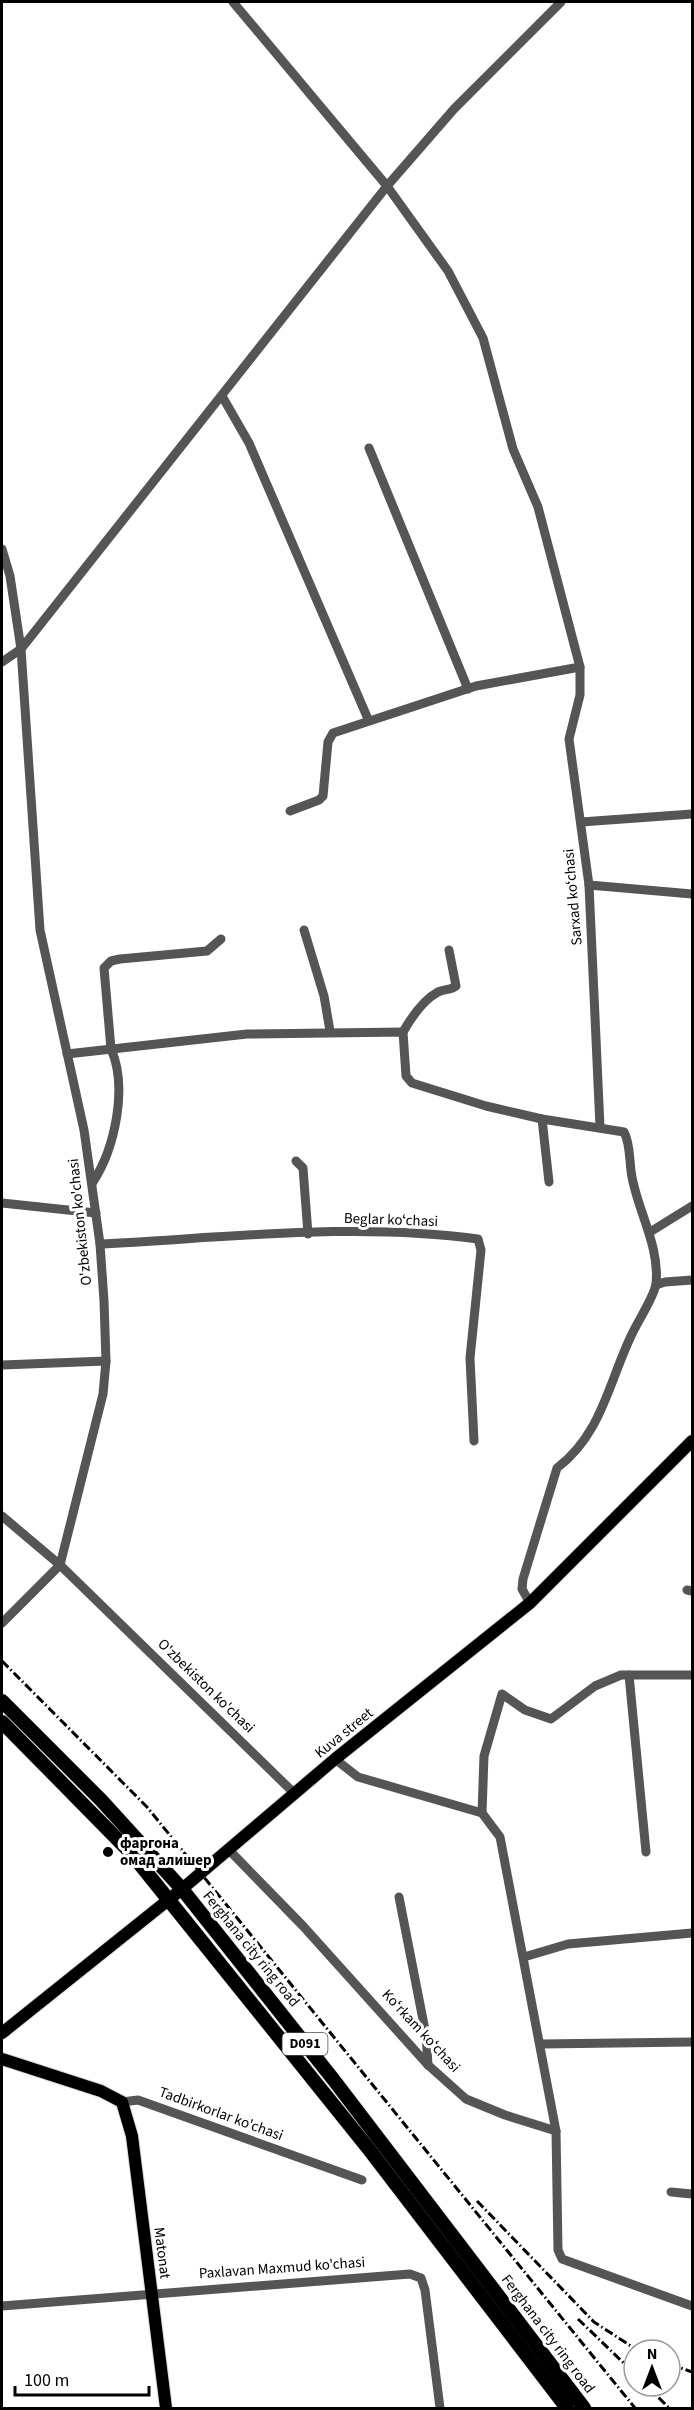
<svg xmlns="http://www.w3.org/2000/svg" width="694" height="2410" font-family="'Source Sans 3',sans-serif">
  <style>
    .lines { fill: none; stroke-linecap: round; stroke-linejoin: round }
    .major-casing { stroke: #dbdbdb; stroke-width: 14 }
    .highway-casing { stroke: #dbdbdb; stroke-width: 15 }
    .minor { stroke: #555; stroke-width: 9 }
    .major { stroke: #000; stroke-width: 12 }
    .highway { stroke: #000; stroke-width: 14 }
    .rail { stroke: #000; stroke-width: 3; stroke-dasharray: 9 3 1.5 3; stroke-linecap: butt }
    .poi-dot { fill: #000; stroke: #fff; stroke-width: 2 }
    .labels { text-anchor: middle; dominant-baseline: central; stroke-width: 6; stroke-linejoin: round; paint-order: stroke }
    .shield { fill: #fff; stroke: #4c4c4c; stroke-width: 1.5 }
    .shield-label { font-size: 14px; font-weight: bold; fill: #000 }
    .street-label { font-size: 15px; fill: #000; stroke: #fff }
    .poi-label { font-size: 15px; font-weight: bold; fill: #000; stroke: #fff; text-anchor: start }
  </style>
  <rect width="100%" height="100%" fill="#fff"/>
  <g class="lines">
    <defs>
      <g id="major">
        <polyline points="2,2033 182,1889 335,1759 530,1603 692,1441"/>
        <polyline points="2,2059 101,2091 122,2102 132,2136 166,2408"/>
      </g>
      <g id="highway">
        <polyline points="2,1701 101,1800 182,1889 333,2079 584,2408"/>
        <polyline points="2,1722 131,1853 368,2148 567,2408"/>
      </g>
    </defs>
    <use href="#major" class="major-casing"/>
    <use href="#highway" class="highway-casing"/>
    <g class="minor">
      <polyline points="233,2 387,186 448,271 483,338 513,449 538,507 580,667 580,695 569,739 589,885 600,1127"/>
      <polyline points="222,396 249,443 368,719"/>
      <polyline points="369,448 468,689"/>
      <polyline points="2,549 10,576 21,649 40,930 84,1130 100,1244 104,1301 106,1361 103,1394 60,1565 295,1794"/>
      <polyline points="2,662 21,649 387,186 454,109 561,2"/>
      <polyline points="290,811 319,800 323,796 328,742 333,733 476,686 580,667"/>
      <polyline points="581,822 692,814"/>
      <polyline points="589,885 692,894"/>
      <polyline points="304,930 324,996 330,1031"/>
      <path d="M403 1032C411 1018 423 1000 438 992 445 989 451 990 456 986L449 950"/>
      <path d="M67 1054 247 1034 403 1032 406 1076 412 1083 486 1106 542 1119 624 1132C631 1145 629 1163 632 1177 638 1211 660 1247 656 1284 654 1297 638 1321 632 1334 609 1381 602 1434 557 1468L523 1579 522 1589 530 1603"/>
      <polyline points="542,1119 549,1182"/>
      <polyline points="296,1161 303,1168 308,1234"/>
      <path d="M93 1182C115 1148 128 1087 111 1049L104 968 111 961 120 959 207 951 221 939"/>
      <polyline points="2,1203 96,1213"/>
      <polyline points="650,1232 692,1206"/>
      <path d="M100 1244C223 1238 355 1222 478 1239L481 1250 470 1358 474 1441"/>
      <polyline points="656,1285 665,1282 692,1280"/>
      <polyline points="2,1365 106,1361"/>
      <polyline points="2,1516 60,1565 2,1623"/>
      <polyline points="687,1590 692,1591"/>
      <polyline points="629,1675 646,1852"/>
      <polyline points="335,1759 358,1777 482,1813 500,1837 556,2131"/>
      <polyline points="482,1813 484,1756 502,1694 525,1710 551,1719 595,1686 621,1675 692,1675"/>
      <polyline points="229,1850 303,1926 428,2065 466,2099 505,2115 556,2131 558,2250 562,2259 692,2306"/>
      <polyline points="399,1897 426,2035 428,2065"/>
      <polyline points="524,1957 568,1944 692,1933"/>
      <polyline points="541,2044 692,2042"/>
      <polyline points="122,2102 138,2100 362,2180"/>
      <polyline points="671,2192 692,2194"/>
      <polyline points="2,2306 410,2274 421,2278 425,2290 440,2408"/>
    </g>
    <use href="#major" class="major"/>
    <use href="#highway" class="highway"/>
    <g class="rail">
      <polyline points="2,1661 147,1807 635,2408"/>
      <polyline points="477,2201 594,2322 637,2350"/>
      <polyline points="578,2319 634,2373"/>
      <polyline points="670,2364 692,2372"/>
      <polyline points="647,2386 669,2408"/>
    </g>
  </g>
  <circle class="poi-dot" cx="108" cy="1852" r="6"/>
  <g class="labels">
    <rect class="shield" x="282.5" y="2033" width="45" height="22" rx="4.5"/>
    <g class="shield-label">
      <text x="305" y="2044">D091</text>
    </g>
    <g class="street-label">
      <text transform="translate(573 897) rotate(-95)">Sarxad koʻchasi</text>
      <text transform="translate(391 1220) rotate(2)">Beglar koʻchasi</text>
      <text transform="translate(80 1222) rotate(-96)">O'zbekiston ko'chasi</text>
      <text transform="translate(206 1686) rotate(44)">O'zbekiston ko'chasi</text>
      <text transform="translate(344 1733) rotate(-39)">Kuva street</text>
      <text transform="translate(251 1949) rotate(51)">Ferghana city ring road</text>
      <text transform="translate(421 2031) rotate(47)">Koʻrkam koʻchasi</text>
      <text transform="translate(221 2114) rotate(20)">Tadbirkorlar ko'chasi</text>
      <text transform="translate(162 2253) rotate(83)">Matonat</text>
      <text transform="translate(282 2268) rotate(-4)">Paxlavan Maxmud ko'chasi</text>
      <text transform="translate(548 2334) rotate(53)">Ferghana city ring road</text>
    </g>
    <g class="poi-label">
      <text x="120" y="1843">фаргона<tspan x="120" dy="17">омад алишер</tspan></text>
    </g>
  </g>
  <rect width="694" height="2410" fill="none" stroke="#000000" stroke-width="6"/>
  <g transform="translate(652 2368)"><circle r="28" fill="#ffffff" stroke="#999999" stroke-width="1.5"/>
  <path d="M0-4.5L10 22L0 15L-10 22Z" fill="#000000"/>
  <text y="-9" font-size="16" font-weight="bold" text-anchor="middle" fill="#000000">N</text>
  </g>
  <path d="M15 2386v9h134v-9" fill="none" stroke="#000000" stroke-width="3"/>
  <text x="24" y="2386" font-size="18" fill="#000000" stroke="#ffffff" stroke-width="4.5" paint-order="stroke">100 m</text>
</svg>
